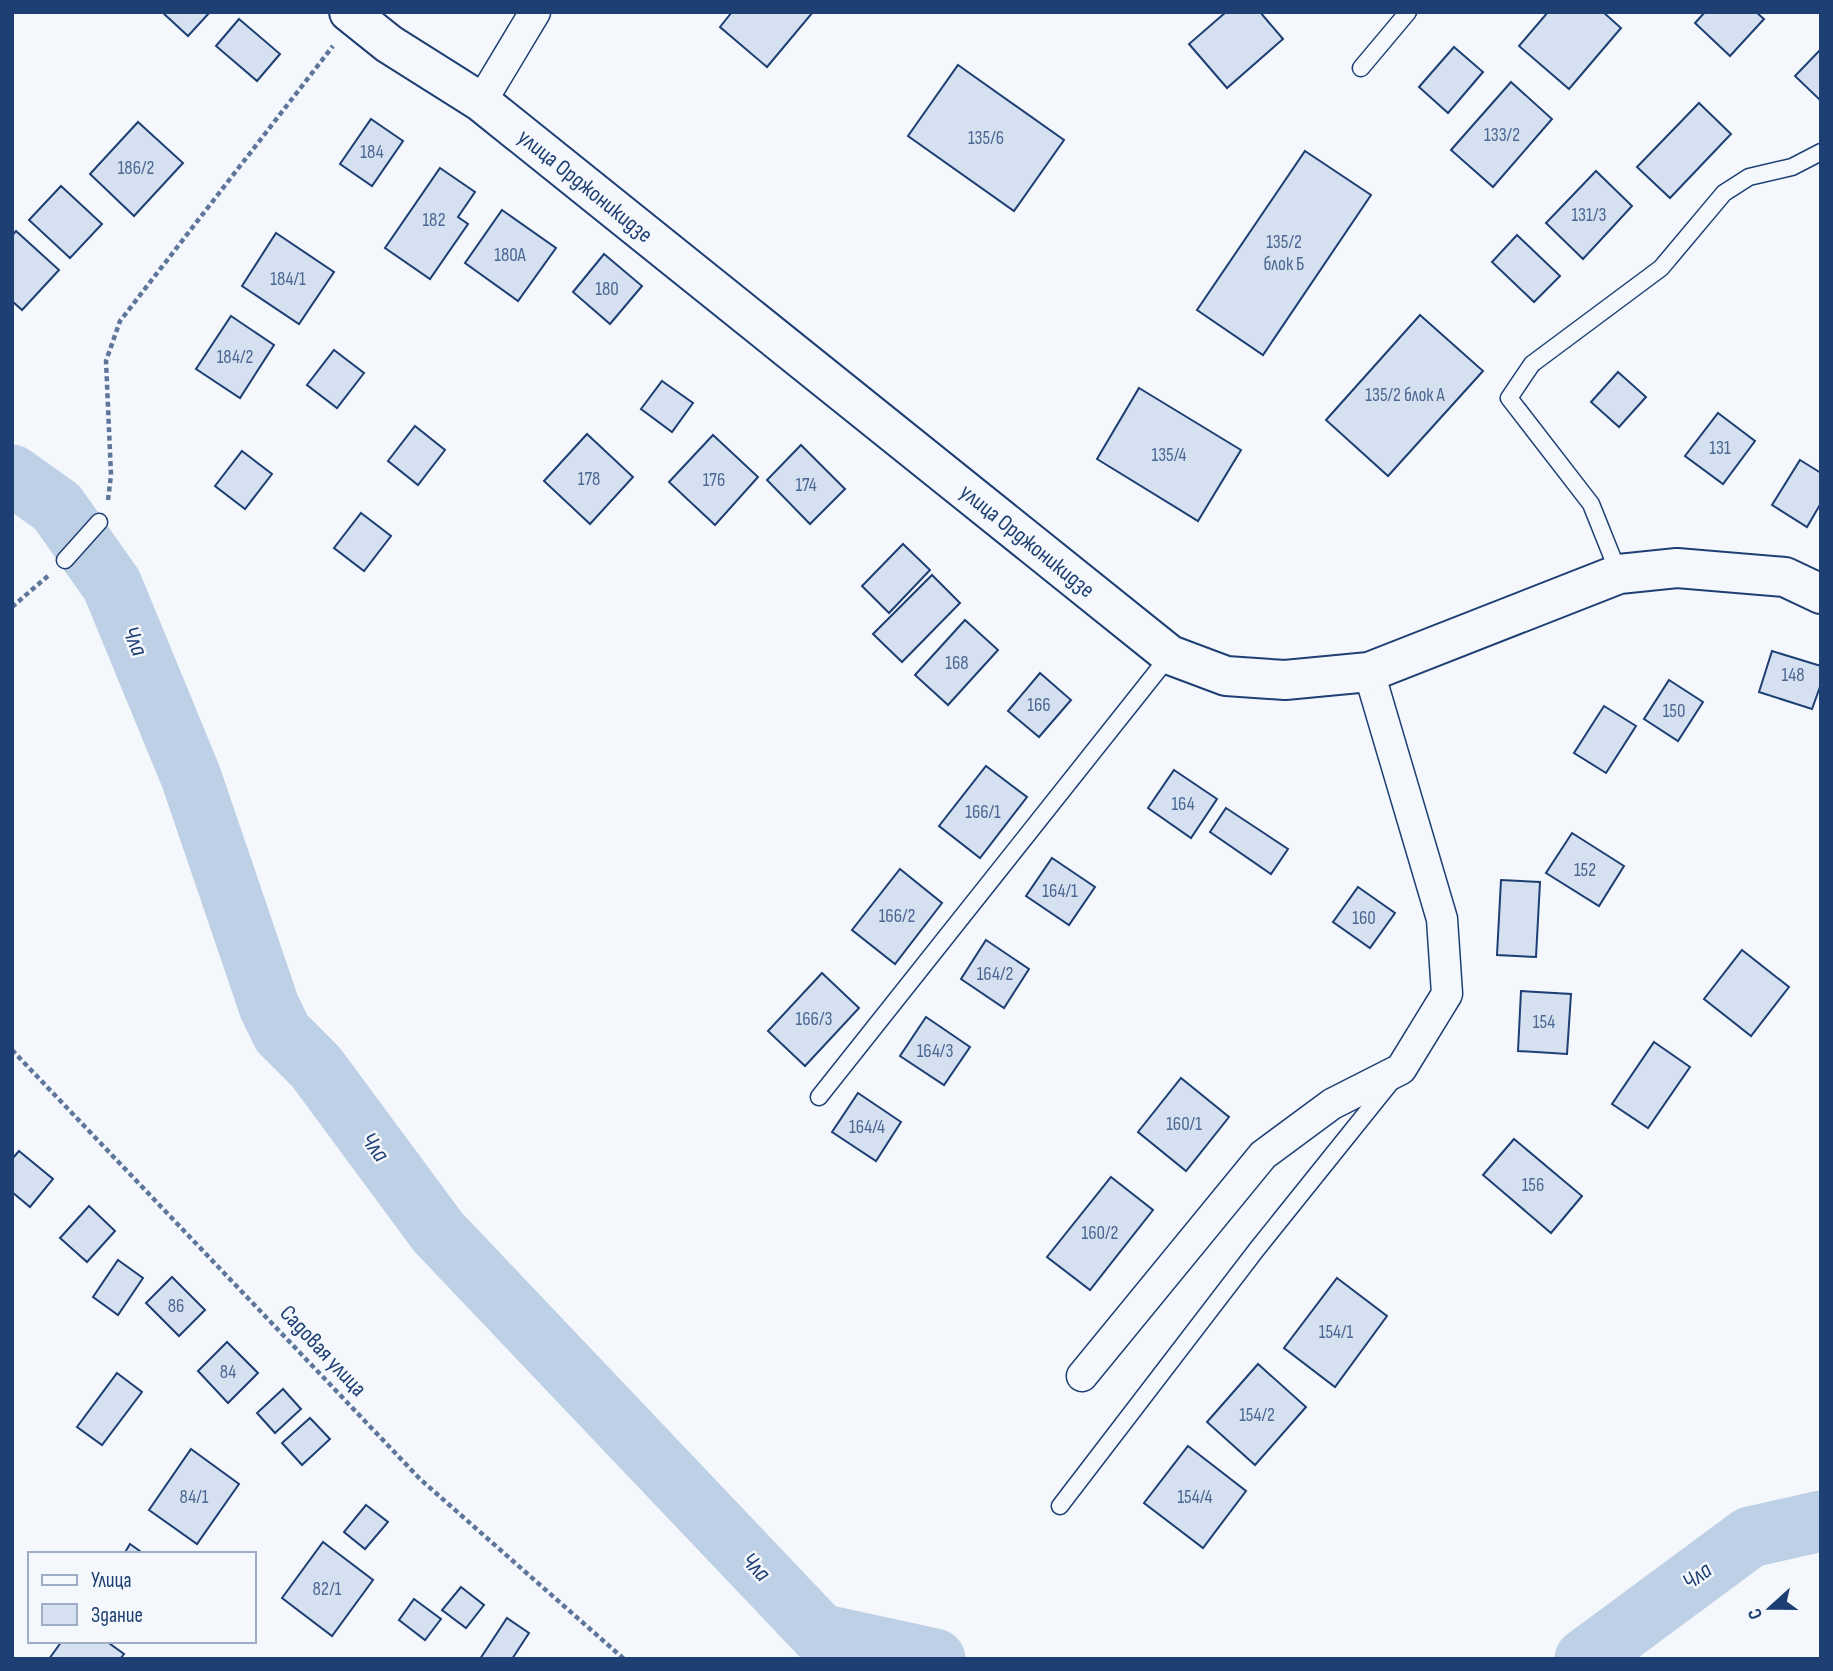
<svg xmlns="http://www.w3.org/2000/svg" width="1833" height="1671" font-family="'Sofia Sans Condensed',sans-serif">
  <style>
    .lines { fill: none; stroke-linecap: round; stroke-linejoin: round }
    .river { stroke: #bed0e5; stroke-width: 61 }
    .building { fill: #d5e0f0; stroke: #1d3f73; stroke-width: 2 }
    .lane-casing { stroke: #1d3f73; stroke-width: 19 }
    .street-casing { stroke: #1d3f73; stroke-width: 33 }
    .secondary-casing { stroke: #1d3f73; stroke-width: 42 }
    .path { stroke: #5e769c; stroke-width: 4.5; stroke-dasharray: 5 3.5; stroke-linecap: butt }
    .lane { stroke: #f4f7fb; stroke-width: 16 }
    .street { stroke: #f4f7fb; stroke-width: 30 }
    .secondary { stroke: #f4f7fb; stroke-width: 38 }
    .labels { text-anchor: middle; dominant-baseline: central; stroke-width: 5; stroke-linejoin: round; paint-order: stroke }
    .number-label { font-size: 19px; fill: #4b6792 }
    .street-label { font-size: 23px; fill: #1d3f73; stroke: #f4f7fb }
    .water-label { font-size: 24px; font-style: italic; fill: #1d3f73; stroke: #f4f7fb }
  </style>
  <rect width="100%" height="100%" fill="#f4f7fb"/>
  <g class="lines">
    <g class="river">
      <polyline points="12,475 57,507 112,585 191,777 269,1006 282,1033 316,1067 438,1232 820,1634 935,1659"/>
      <polyline points="1585,1659 1750,1537 1821,1521"/>
    </g>
  </g>
  <g class="building">
    <polygon points="162,12 210,12 188,36"/>
    <polygon points="732,12 813,12 767,67 720,27"/>
    <polygon points="1226,12 1260,12 1283,39 1227,88 1189,44"/>
    <polygon points="1548,12 1603,12 1621,28 1569,89 1519,46"/>
    <polygon points="1705,12 1756,12 1764,19 1730,56 1695,23"/>
    <polygon points="239,19 280,54 257,81 216,46"/>
    <polygon points="1454,47 1483,72 1448,113 1419,87"/>
    <polygon points="1821,49 1821,101 1795,76"/>
    <polygon points="958,65 1064,140 1014,211 908,136"/>
    <polygon points="1511,82 1552,119 1493,187 1451,150"/>
    <polygon points="1699,103 1731,134 1670,198 1637,167"/>
    <polygon points="371,119 403,141 372,186 340,164"/>
    <polygon points="138,122 183,163 134,216 90,174"/>
    <polygon points="1305,151 1371,195 1263,355 1197,310"/>
    <polygon points="440,168 475,192 458,217 468,224 430,279 385,248"/>
    <polygon points="1596,171 1632,206 1583,259 1546,223"/>
    <polygon points="61,186 102,224 70,258 29,220"/>
    <polygon points="502,210 556,248 518,301 465,263"/>
    <polygon points="16,231 59,270 22,310 12,301 12,236"/>
    <polygon points="276,233 334,272 299,324 242,286"/>
    <polygon points="1517,235 1560,276 1534,302 1492,262"/>
    <polygon points="604,254 642,286 610,324 573,292"/>
    <polygon points="1420,315 1483,371 1388,476 1326,420"/>
    <polygon points="231,316 274,345 240,398 196,369"/>
    <polygon points="334,350 364,373 337,408 307,385"/>
    <polygon points="1618,372 1646,397 1619,427 1591,402"/>
    <polygon points="662,381 693,403 672,432 641,409"/>
    <polygon points="1139,388 1241,450 1198,521 1097,459"/>
    <polygon points="1718,413 1755,441 1723,484 1685,456"/>
    <polygon points="415,426 445,450 418,485 388,461"/>
    <polygon points="587,434 633,477 590,524 544,481"/>
    <polygon points="713,435 758,477 715,525 669,482"/>
    <polygon points="801,445 845,489 810,524 767,480"/>
    <polygon points="242,451 272,474 245,509 215,486"/>
    <polygon points="1800,460 1821,473 1821,503 1807,527 1772,505"/>
    <polygon points="361,513 391,536 364,571 334,548"/>
    <polygon points="903,544 930,570 889,613 862,586"/>
    <polygon points="932,575 960,603 902,662 873,634"/>
    <polygon points="965,620 998,650 948,705 915,675"/>
    <polygon points="1772,651 1821,666 1821,684 1812,709 1759,692"/>
    <polygon points="1040,673 1071,700 1039,737 1008,711"/>
    <polygon points="1669,680 1703,702 1678,741 1644,719"/>
    <polygon points="1604,706 1636,726 1606,773 1574,753"/>
    <polygon points="986,766 1027,797 980,858 939,826"/>
    <polygon points="1174,770 1217,799 1191,838 1148,808"/>
    <polygon points="1226,808 1288,849 1271,874 1210,832"/>
    <polygon points="1572,833 1624,866 1599,906 1546,873"/>
    <polygon points="1052,858 1095,887 1069,925 1026,896"/>
    <polygon points="900,869 942,903 895,964 852,930"/>
    <polygon points="1501,880 1540,882 1536,957 1497,955"/>
    <polygon points="1358,887 1395,913 1370,948 1333,922"/>
    <polygon points="986,940 1029,969 1004,1008 961,979"/>
    <polygon points="1742,950 1789,987 1751,1036 1704,999"/>
    <polygon points="822,973 859,1008 805,1066 768,1031"/>
    <polygon points="1521,991 1571,994 1567,1054 1518,1051"/>
    <polygon points="926,1017 970,1047 944,1085 900,1056"/>
    <polygon points="1654,1042 1690,1067 1648,1128 1612,1104"/>
    <polygon points="1181,1078 1229,1117 1186,1171 1138,1132"/>
    <polygon points="858,1093 901,1122 876,1161 832,1132"/>
    <polygon points="1514,1139 1582,1196 1551,1233 1483,1175"/>
    <polygon points="19,1151 53,1179 30,1207 12,1192 12,1159"/>
    <polygon points="1111,1177 1153,1210 1090,1290 1047,1257"/>
    <polygon points="89,1206 115,1231 87,1262 60,1238"/>
    <polygon points="118,1260 143,1278 118,1315 93,1297"/>
    <polygon points="172,1277 205,1310 179,1336 146,1303"/>
    <polygon points="1337,1278 1387,1316 1335,1387 1284,1348"/>
    <polygon points="227,1342 258,1373 228,1403 198,1371"/>
    <polygon points="1258,1364 1306,1407 1255,1465 1207,1422"/>
    <polygon points="117,1373 142,1392 102,1445 77,1427"/>
    <polygon points="283,1389 301,1409 275,1433 257,1413"/>
    <polygon points="310,1418 330,1439 302,1465 282,1443"/>
    <polygon points="1188,1446 1246,1491 1203,1548 1144,1503"/>
    <polygon points="191,1449 239,1484 197,1544 149,1510"/>
    <polygon points="366,1505 388,1522 365,1549 344,1532"/>
    <polygon points="323,1542 373,1580 332,1636 282,1598"/>
    <polygon points="130,1544 144,1554 124,1554"/>
    <polygon points="461,1587 484,1605 466,1628 442,1610"/>
    <polygon points="414,1599 441,1619 425,1640 399,1620"/>
    <polygon points="507,1618 529,1633 512,1659 480,1659"/>
    <polygon points="62,1641 106,1641 124,1654 120,1659 49,1659"/>
  </g>
  <g class="lines">
    <defs>
      <g id="lane">
        <polyline points="1361,68 1408,12"/>
        <polyline points="65,560 99,522"/>
        <polyline points="1619,574 1591,504 1509,398 1532,364 1661,268 1724,193 1749,177 1792,167 1821,152"/>
        <polyline points="819,1097 1170,655"/>
        <polyline points="1060,1506 1257,1249 1391,1082"/>
      </g>
      <g id="street">
        <polyline points="481,102 535,12"/>
        <polyline points="1082,1376 1263,1155 1332,1104 1401,1069 1447,994 1442,919 1369,672"/>
      </g>
      <polyline id="secondary" points="349,12 389,44 481,102 1170,655 1226,676 1285,680 1369,672 1619,574 1677,568 1785,577 1821,594"/>
    </defs>
    <use href="#lane" class="lane-casing"/>
    <use href="#street" class="street-casing"/>
    <use href="#secondary" class="secondary-casing"/>
    <g class="path">
      <polyline points="108,500 111,475 106,361 120,321 333,46"/>
      <polyline points="12,607 49,575"/>
      <polyline points="12,1050 420,1479 624,1659"/>
    </g>
    <use href="#lane" class="lane"/>
    <use href="#street" class="street"/>
    <use href="#secondary" class="secondary"/>
  </g>
  <g class="labels">
    <g class="number-label">
      <text x="1502" y="135">133/2</text>
      <text x="986" y="138">135/6</text>
      <text x="372" y="152">184</text>
      <text x="136" y="168">186/2</text>
      <text x="1589" y="215">131/3</text>
      <text x="434" y="220">182</text>
      <text x="1284" y="242">135/2<tspan x="1284" dy="22">блок Б</tspan></text>
      <text x="510" y="255">180А</text>
      <text x="288" y="279">184/1</text>
      <text x="607" y="289">180</text>
      <text x="235" y="357">184/2</text>
      <text x="1405" y="395">135/2 блок А</text>
      <text x="1720" y="448">131</text>
      <text x="1169" y="455">135/4</text>
      <text x="589" y="479">178</text>
      <text x="714" y="480">176</text>
      <text x="806" y="485">174</text>
      <text x="957" y="663">168</text>
      <text x="1793" y="675">148</text>
      <text x="1039" y="705">166</text>
      <text x="1674" y="711">150</text>
      <text x="1183" y="804">164</text>
      <text x="983" y="812">166/1</text>
      <text x="1585" y="870">152</text>
      <text x="1060" y="891">164/1</text>
      <text x="897" y="916">166/2</text>
      <text x="1364" y="918">160</text>
      <text x="995" y="974">164/2</text>
      <text x="814" y="1019">166/3</text>
      <text x="1544" y="1022">154</text>
      <text x="935" y="1051">164/3</text>
      <text x="1184" y="1124">160/1</text>
      <text x="867" y="1127">164/4</text>
      <text x="1533" y="1185">156</text>
      <text x="1100" y="1233">160/2</text>
      <text x="176" y="1306">86</text>
      <text x="1336" y="1332">154/1</text>
      <text x="228" y="1372">84</text>
      <text x="1257" y="1415">154/2</text>
      <text x="194" y="1497">84/1</text>
      <text x="1195" y="1497">154/4</text>
      <text x="327" y="1589">82/1</text>
    </g>
    <g class="street-label">
      <text transform="translate(585 186) rotate(39)">улица Орджоникидзе</text>
      <text transform="translate(1027 541) rotate(39)">улица Орджоникидзе</text>
      <text transform="translate(323 1351) rotate(47)">Садовая улица</text>
    </g>
    <g class="water-label">
      <text transform="translate(135 641) rotate(68)">Чла</text>
      <text transform="translate(375 1147) rotate(54)">Чла</text>
      <text transform="translate(756 1567) rotate(46)">Чла</text>
      <text transform="translate(1697 1576) rotate(-36)">Чла</text>
    </g>
  </g>
  <rect width="1833" height="1671" fill="none" stroke="#1d3f73" stroke-width="28"/>
  <rect x="28" y="1552" width="228" height="91" fill="#f4f7fb" stroke="#9eadc5" stroke-width="2"/>
  <rect x="42" y="1575" width="35" height="10" fill="#f4f7fb" stroke="#9eadc5" stroke-width="2"/>
  <text x="91" y="1587" font-size="21" fill="#1d3f73">Улица</text>
  <rect x="42" y="1604" width="35" height="21" fill="#d5e0f0" stroke="#9eadc5" stroke-width="2"/>
  <text x="91" y="1622" font-size="21" fill="#1d3f73">Здание</text>
  <g transform="translate(1770 1608) rotate(249)" stroke="#f4f7fb" stroke-width="5" paint-order="stroke">
  <path d="M0-5L12 26L0 18L-12 26Z" fill="#1d3f73"/>
  <text y="-10" font-size="19" font-weight="bold" text-anchor="middle" fill="#1d3f73">С</text>
  </g>
</svg>
